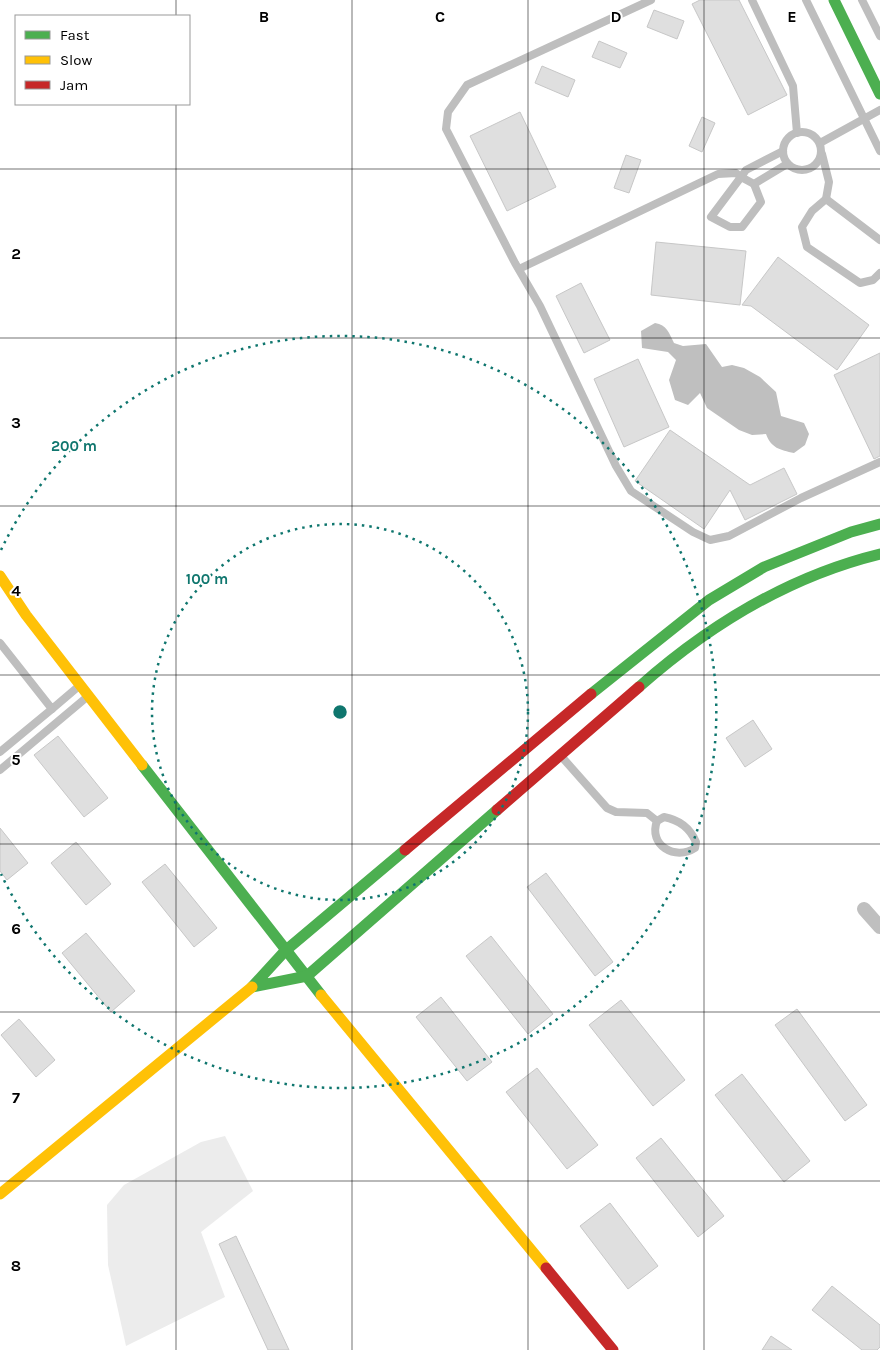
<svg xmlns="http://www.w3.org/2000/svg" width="880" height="1350" font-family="Karla,sans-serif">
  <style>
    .grass { fill: #ececec }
    .water { fill: #bfbfbf }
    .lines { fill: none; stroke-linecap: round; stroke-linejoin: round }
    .canal { stroke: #bfbfbf; stroke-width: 14 }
    .building { fill: #dfdfdf; stroke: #c7c7c7 }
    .lane { stroke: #bebebe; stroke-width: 8 }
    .fast { stroke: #4caf50; stroke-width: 11 }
    .slow { stroke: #ffc107; stroke-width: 11 }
    .jam { stroke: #c62828; stroke-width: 11 }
    .grid { fill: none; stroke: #000; stroke-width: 1; stroke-opacity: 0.55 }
    .ring { fill: none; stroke: #0f766e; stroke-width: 2.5; stroke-dasharray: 2.5 5 }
    .grid-label { font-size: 16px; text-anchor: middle; font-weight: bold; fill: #000; stroke: #fff; stroke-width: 4; stroke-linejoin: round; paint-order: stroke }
    .centre { fill: #0f766e; stroke: #fff; stroke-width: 2.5 }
    .ring-label { font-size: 15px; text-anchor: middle; font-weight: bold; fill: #0f766e; stroke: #fff; stroke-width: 4; stroke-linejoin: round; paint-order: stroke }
  </style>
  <rect width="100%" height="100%" fill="#fff"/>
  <polygon class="grass" points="225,1136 253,1191 201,1232 225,1297 126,1346 108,1265 107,1205 124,1185 201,1142"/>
  <path class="water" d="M655 323C667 325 669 333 674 343L683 346 706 344 722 367 732 365 744 368 760 377 776 392 781 416 804 423 809 434 805 445 794 453C780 450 771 448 766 434L752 435 739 430 707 408 700 393 688 405 675 400 669 380 676 360 668 352 642 348 641 331Z"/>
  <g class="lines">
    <polyline class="canal" points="864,909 880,927"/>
  </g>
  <g class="building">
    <polygon points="700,0 739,0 787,95 748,115 692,4"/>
    <polygon points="654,10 684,21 677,39 647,27"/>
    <polygon points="599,41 627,53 620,68 592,57"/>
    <polygon points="542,66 575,80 568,97 535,83"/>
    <polygon points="520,112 556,187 507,211 470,136"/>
    <polygon points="702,117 715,123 702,152 689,146"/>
    <polygon points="626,155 641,160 629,193 614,188"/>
    <polygon points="656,242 746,251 740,305 651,295"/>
    <polygon points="778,257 869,325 837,370 751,306 742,305"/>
    <polygon points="581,283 610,340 584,353 556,296"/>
    <polygon points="880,353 880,456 874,459 834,375"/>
    <polygon points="638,359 669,427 624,447 594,379"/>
    <polygon points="670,430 750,485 784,468 797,494 745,520 730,490 704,529 635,481"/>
    <polygon points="753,720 772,749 745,767 726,738"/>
    <polygon points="58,736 108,798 84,817 34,755"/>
    <polygon points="0,828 28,863 7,880 0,871"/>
    <polygon points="76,842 111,884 86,905 51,863"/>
    <polygon points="165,864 217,928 194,947 142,882"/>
    <polygon points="546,873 613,962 595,976 527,887"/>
    <polygon points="86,933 135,991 111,1012 62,953"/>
    <polygon points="491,936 553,1014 528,1034 466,956"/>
    <polygon points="441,997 492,1062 467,1081 416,1017"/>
    <polygon points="621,1000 685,1080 653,1106 589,1025"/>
    <polygon points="797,1009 867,1105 845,1121 775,1025"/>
    <polygon points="19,1019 55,1060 36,1077 1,1035"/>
    <polygon points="537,1068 598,1145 567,1169 506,1092"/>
    <polygon points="742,1074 810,1161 784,1182 715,1095"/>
    <polygon points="661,1138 724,1216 698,1237 636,1158"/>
    <polygon points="610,1203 658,1266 628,1289 580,1226"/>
    <polygon points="236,1236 289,1350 268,1350 219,1244"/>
    <polygon points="832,1286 880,1325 880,1347 877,1350 862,1350 812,1310"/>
    <polygon points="771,1336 792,1350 762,1350"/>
  </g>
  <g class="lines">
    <g class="lane">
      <polyline points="651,0 467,85 448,112 446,129 515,263 540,306 616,466 631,491 693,532 710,540 729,536 801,498 880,462"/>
      <polyline points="752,0 793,86 797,133"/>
      <polyline points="806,0 880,151"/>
      <polyline points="862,0 880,36"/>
      <circle cx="802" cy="151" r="19"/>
      <polyline points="820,143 880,110"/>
      <polyline points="783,151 746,170 741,177 754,184 787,164"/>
      <polyline points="822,154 829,182 826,199 812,211 802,227 807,247 860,283 873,280 880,273"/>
      <polyline points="826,199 880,240"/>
      <polyline points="519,269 718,174 736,173 741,177 711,217 730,227 742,227 761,202 754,184"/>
      <polyline points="0,643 52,709 79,686"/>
      <polyline points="0,752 52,709"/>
      <polyline points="561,756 607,808 616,812 647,813 657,821"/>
      <polyline points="0,770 87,697"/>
      <path d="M664 817C680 820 690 828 696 842L695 848C675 861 648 845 657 821Z"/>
    </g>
    <g class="fast">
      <polyline points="834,0 880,94"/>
      <path d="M639 687C708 626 790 576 880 554"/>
      <polyline points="591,694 709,600 764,567 851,532 880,524"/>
      <polyline points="142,765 321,995"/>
      <polyline points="405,850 285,951 252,987 307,976 497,810"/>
    </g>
    <g class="slow">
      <polyline points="0,576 26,615 142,765"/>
      <polyline points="321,995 546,1268"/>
      <polyline points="0,1194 252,987"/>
    </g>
    <g class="jam">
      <polyline points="497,810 639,687"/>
      <polyline points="405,850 591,694"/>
      <polyline points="546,1268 613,1350"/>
    </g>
  </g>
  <path class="grid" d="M176 0V16M352 0V1350M528 0V1350M704 0V1350M176 104V1350M0 169H880M0 338H880M0 506H880M0 675H880M0 844H880M0 1012H880M0 1181H880"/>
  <g class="ring">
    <circle cx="340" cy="712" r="188"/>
    <path d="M1 550A376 376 0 1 1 1 874"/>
  </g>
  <g class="grid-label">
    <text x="264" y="22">B</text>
    <text x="440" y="22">C</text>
    <text x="616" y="22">D</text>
    <text x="792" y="22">E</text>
    <text x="16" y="259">2</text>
    <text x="16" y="428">3</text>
    <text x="16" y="596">4</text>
    <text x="16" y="765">5</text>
    <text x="16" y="934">6</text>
    <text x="16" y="1103">7</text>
    <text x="16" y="1271">8</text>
  </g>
  <circle cx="340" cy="712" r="8" class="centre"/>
  <g class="ring-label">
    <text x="74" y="451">200 m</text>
    <text x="207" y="584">100 m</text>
  </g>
  <rect x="15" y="15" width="175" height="90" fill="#ffffff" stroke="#999999"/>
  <rect x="25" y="31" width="25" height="8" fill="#4caf50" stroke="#999999"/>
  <text x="60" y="40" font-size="15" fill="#000000">Fast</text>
  <rect x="25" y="56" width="25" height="8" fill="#ffc107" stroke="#999999"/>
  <text x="60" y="65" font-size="15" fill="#000000">Slow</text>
  <rect x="25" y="81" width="25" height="8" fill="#c62828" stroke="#999999"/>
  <text x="60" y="90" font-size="15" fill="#000000">Jam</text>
</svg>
